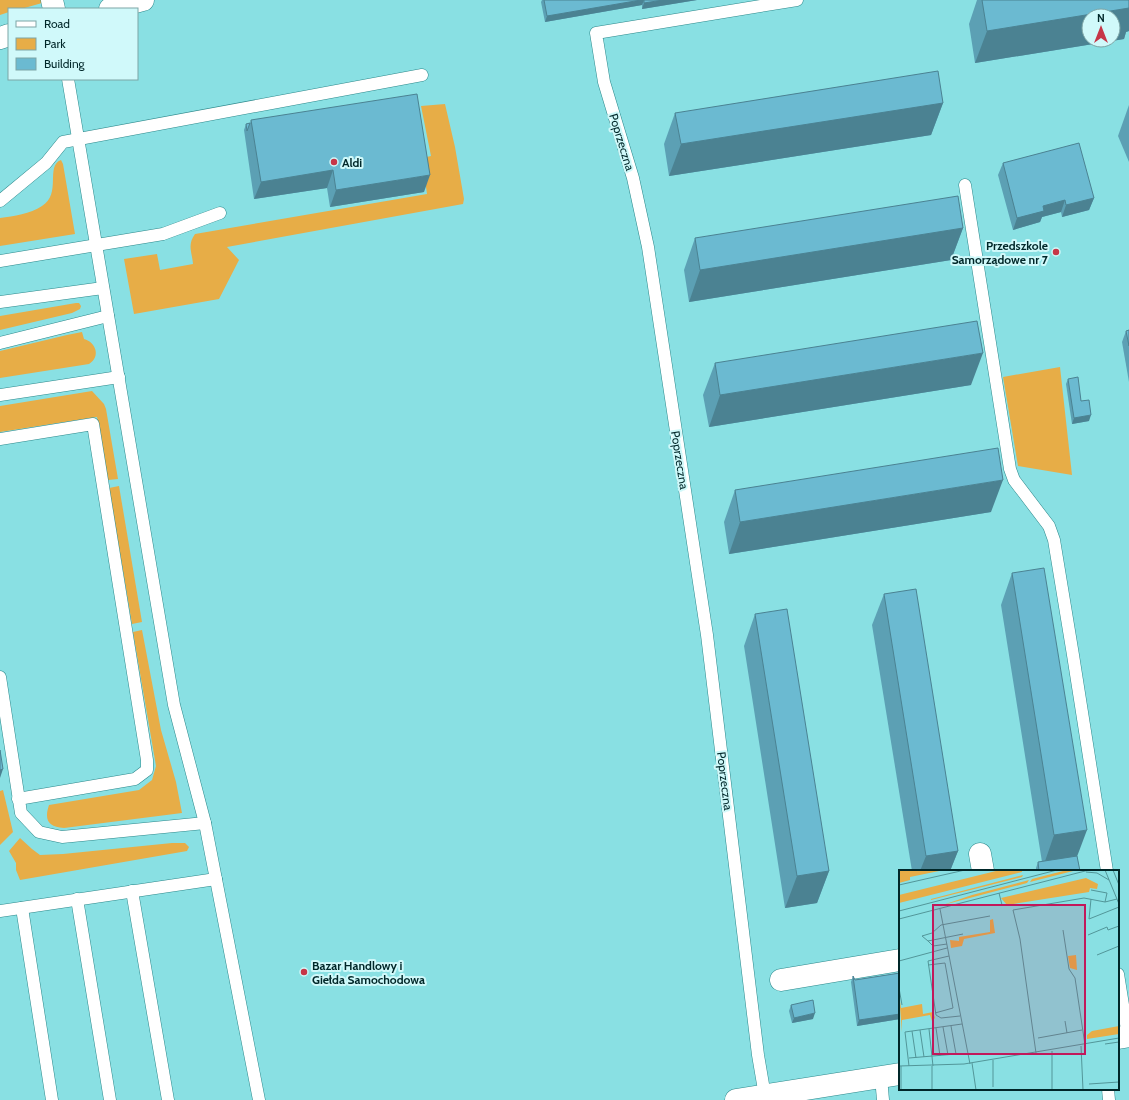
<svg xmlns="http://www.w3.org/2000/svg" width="1129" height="1100" font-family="Cabin,sans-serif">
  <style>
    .green { fill: #e7ad47 }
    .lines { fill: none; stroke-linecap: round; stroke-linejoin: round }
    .lane-casing { stroke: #2c888b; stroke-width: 13 }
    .street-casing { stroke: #2c888b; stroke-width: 23 }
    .secondary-casing { stroke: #2c888b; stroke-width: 23 }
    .lane { stroke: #fff; stroke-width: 12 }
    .street { stroke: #fff; stroke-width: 22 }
    .secondary { stroke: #fff; stroke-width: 22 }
    .wall { fill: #5ca0b4 }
    .shaded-wall { fill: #4b8292; fill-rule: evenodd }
    .building { fill: #6bbad1; stroke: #4b8292 }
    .poi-dot { fill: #c63648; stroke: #d0f9fa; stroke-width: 1.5 }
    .labels { text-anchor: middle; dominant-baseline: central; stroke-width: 4; stroke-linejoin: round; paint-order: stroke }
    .street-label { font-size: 12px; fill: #002729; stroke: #d0f9fa }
    .poi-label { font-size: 12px; font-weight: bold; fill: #002729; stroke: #d0f9fa; text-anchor: start }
    .inset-road { fill: none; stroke: #529699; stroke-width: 1 }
    .view { fill: #c2185b; fill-opacity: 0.15; stroke: #c2185b; stroke-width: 2 }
    .inset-edge { fill: none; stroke: #002729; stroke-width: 2 }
  </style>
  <rect width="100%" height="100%" fill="#89e0e3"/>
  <g class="green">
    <polygon points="0,0 42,0 42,3 21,9 9,9 9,12 0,15"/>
    <path d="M445 104 455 147 464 199 463 204 227 247 239 260 219 299 134 314 124 259 157 254 160 270 193 264C192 252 187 245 195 234L427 194 422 158 431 156 421 106Z"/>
    <path d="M61 160 63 164 75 234 0 246V218C14 216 30 214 42 206 62 194 45 166 61 160Z"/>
    <polygon points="76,303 79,303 81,306 80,309 72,313 0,330 0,316"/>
    <path d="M82 332 84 339C96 342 101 357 89 364L0 378V351L67 335Z"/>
    <polygon points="1060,367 1072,475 1018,466 1003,377"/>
    <polygon points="92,391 104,404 106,409 118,479 108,480 97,417 0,432 0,406"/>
    <polygon points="119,486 142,622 132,624 109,488"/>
    <path d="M142 630 161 730 176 782 182 813 64 828C48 827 44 820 49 805L139 790 152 780 156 766 133 632Z"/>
    <polygon points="3,790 13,832 0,845 0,791"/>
    <polygon points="20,838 32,849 40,855 63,854 172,843 185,843 189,847 187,851 20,880 16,870 16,863 9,851"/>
  </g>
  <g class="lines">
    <defs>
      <g id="lane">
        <polyline points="68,79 174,705 205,823 259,1100"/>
        <polyline points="965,185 1010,469 1014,480 1049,526 1054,540 1073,655 1107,871"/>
        <polyline points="0,201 46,163 63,142 422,75"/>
        <polyline points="0,261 163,234 220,213"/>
        <polyline points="0,302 103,288"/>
        <polyline points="0,343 108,316"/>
        <polyline points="0,395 119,377"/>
        <polyline points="0,439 93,424 147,760 147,770 135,779 18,799"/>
        <polyline points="0,677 21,813 39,832 62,837 205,823"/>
        <polyline points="132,891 168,1100"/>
        <polyline points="77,899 110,1100"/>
        <polyline points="22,908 52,1100"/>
        <polyline points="0,911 216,879"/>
        <polyline points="1118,974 1128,1036"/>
        <polyline points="881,1077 883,1100"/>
        <polyline points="1108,1089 1109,1100"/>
        <polyline points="765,1096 758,1055 707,635 648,247 633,178 604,82 596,33 797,0"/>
      </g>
      <g id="street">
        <polyline points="980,854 983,871"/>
        <polyline points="781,980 900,960"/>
      </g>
      <g id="secondary">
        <polyline points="52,0 54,9"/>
        <polyline points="110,9 143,0"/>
        <polyline points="0,38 9,35"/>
        <polyline points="1118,1038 1129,1036"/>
        <polyline points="736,1100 900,1074"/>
      </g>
    </defs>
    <use href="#lane" class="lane-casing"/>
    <use href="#street" class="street-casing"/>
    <use href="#secondary" class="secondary-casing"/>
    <use href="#lane" class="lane"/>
    <use href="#street" class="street"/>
    <use href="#secondary" class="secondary"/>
  </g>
  <g class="wall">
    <polygon points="542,0 697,0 642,9 642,5 545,22 541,2"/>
    <polygon points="977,0 1129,0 1129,31 1126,32 1124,39 975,63 969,24"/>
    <polygon points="943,103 931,135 669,176 664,144 675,113"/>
    <polygon points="1129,105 1129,162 1118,136"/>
    <polygon points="251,120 424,192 330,207 327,188 254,199 244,130 246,124 250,123"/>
    <polygon points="1003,163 1094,198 1089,210 1062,217 1061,212 1042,217 1040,222 1013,230 998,175"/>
    <polygon points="963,228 951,260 689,302 684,270 695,238"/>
    <polygon points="1129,330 1129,382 1122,342 1126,331"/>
    <polygon points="715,363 971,385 709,427 703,395"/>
    <polygon points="1068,379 1081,401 1089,421 1072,424 1066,384"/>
    <polygon points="735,490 991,512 729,554 724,522"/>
    <polygon points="1012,573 1077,856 1080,871 1036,871 1036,868 1038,862 1042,862 1001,605"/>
    <polygon points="884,594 958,851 950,871 912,871 872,625"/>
    <polygon points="755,614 829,871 817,903 785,908 744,646"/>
    <polygon points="900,973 900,1019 857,1026 851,982 853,976 855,980"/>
    <polygon points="791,1005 813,1019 792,1023 789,1011"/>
  </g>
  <g class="shaded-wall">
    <polygon points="641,0 644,0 642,5 545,22 547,16"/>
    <polygon points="663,0 697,0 642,9 644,3"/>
    <path d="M1129 8V31L1126 32 1124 39 975 63 987 31ZM1089 16H1113V40H1089Z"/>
    <polygon points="943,103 931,135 669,176 681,144"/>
    <polygon points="333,170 327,188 254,199 261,182"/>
    <polygon points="430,175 424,192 330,207 336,190"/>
    <polygon points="1094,198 1089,210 1062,217 1066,205"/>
    <polygon points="1065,200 1061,212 1042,217 1040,222 1013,230 1017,218 1043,206"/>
    <polygon points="963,228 951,260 689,302 700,270"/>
    <polygon points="983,353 971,385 709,427 720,395"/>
    <polygon points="1091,415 1089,421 1072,424 1074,418"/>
    <polygon points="1003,480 991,512 729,554 740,522"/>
    <polygon points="3,769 0,778 0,770"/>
    <polygon points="1087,830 1075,862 1043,867 1054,835"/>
    <polygon points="958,851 950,871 920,871 926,856"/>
    <polygon points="829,871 817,903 785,908 797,876"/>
    <polygon points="815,1013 813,1019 792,1023 794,1018"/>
    <polygon points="900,1014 900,1019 857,1026 859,1020"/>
  </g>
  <g class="building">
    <polygon points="544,0 641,0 547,16"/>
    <polygon points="644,0 663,0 644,3"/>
    <polygon points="982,0 1129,0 1129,8 987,31"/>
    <polygon points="938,71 943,103 681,144 675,113"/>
    <polygon points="417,94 430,175 336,190 333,170 261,182 251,120"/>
    <polygon points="250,123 247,131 246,124"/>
    <polygon points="1079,143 1094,198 1066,205 1065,200 1043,206 1044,211 1017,218 1003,163"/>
    <polygon points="958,196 963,228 700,270 695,238"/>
    <polygon points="977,321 983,353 720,395 715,363"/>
    <polygon points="1129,330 1129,346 1126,331"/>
    <polygon points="1078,377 1081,401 1089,400 1091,415 1074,418 1068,379"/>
    <polygon points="998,448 1003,480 740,522 735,490"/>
    <polygon points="1044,568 1087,830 1054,835 1012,573"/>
    <polygon points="916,589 958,851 926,856 884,594"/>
    <polygon points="787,609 829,871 797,876 755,614"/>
    <polygon points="0,750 3,769 0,770"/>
    <polygon points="1077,856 1080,871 1039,871 1038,862"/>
    <polygon points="900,973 900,1014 859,1020 853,976 855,980"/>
    <polygon points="813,1000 815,1013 794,1018 791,1005"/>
  </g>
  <g class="poi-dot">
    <circle cx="334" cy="162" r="4"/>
    <circle cx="1056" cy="252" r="4"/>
    <circle cx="304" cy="972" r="4"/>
  </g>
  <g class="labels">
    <g class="street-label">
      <text transform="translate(622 142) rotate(73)">Poprzeczna</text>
      <text transform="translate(680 460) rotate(81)">Poprzeczna</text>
      <text transform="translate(725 781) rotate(83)">Poprzeczna</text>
    </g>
    <g class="poi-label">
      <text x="342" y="162">Aldi</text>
      <text x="1048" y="245" text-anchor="end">Przedszkole<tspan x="1048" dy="14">Samorządowe nr 7</tspan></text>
      <text x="312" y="965">Bazar Handlowy i<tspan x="312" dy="14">Giełda Samochodowa</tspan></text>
    </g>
  </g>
  <g transform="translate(899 870)">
    <rect width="220" height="220" fill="#89e0e3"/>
    <path d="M0 0H45L11 7V10L0 13ZM101 0H123V2L0 33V25ZM168 0H178L131 12 133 9ZM124 5 123 7 32 30V29ZM187 8 199 14 198 19 191 18 190 22 108 35 102 28ZM130 10 128 13 44 35 73 25ZM94 49 96 63 65 69 63 76 52 78 51 70 60 71V67L91 62V50ZM177 85 178 100 171 98 169 86ZM0 125 2 138 23 134 24 144 34 142 36 148 33 151 31 145 3 150V162ZM220 156V164L188 169V165L193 161Z" fill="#e7ad47"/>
    <path class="inset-road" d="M206 0 220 34M214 0 220 15M187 2 198 3 210 10M0 15 66 0M192 20 208 23 206 32M100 23 103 35M192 29 190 49 220 37M41 39 71 194M0 41 158 0M0 49 190 0M164 60 170 99 176 108 186 175M189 65 208 57 209 60 220 56M23 66 33 63 42 55 91 46M23 66 29 71 64 64M29 71 34 76 48 74M198 85 220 76M50 86 29 91 37 145 42 148 61 146M0 91 48 78M29 95 46 93 54 138 36 143M0 118 3 135M166 151 168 163M44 157 49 185M37 158 41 186M30 159 34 196M21 160 25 187M13 161 17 188M139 168 183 160M206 174 220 172M182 176 184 220M137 183 121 69 114 40 185 28 206 32 218 29M10 188 57 184 52 156M94 190V217M73 193 77 220M0 196 65 194 220 168M2 196V220M10 196 6 162 63 154M190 214 220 212M33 220V196M153 220V181"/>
    <path class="view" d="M34 35H186V184H34Z"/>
    <rect width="220" height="220" class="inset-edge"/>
  </g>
  <rect x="8" y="8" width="130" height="72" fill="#d0f9fa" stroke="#7da5a6"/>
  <rect x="16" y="21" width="20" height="6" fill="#ffffff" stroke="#7da5a6"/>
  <text x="44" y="28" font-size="12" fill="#002729">Road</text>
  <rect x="16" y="38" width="20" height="12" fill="#e7ad47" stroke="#7da5a6"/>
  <text x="44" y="48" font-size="12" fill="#002729">Park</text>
  <rect x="16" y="58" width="20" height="12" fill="#6bbad1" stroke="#7da5a6"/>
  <text x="44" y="68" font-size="12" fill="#002729">Building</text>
  <g transform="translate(1101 28)"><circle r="19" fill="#d0f9fa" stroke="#7da5a6"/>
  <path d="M0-3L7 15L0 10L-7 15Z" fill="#c63648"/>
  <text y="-6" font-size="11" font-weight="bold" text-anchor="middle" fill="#002729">N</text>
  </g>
</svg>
